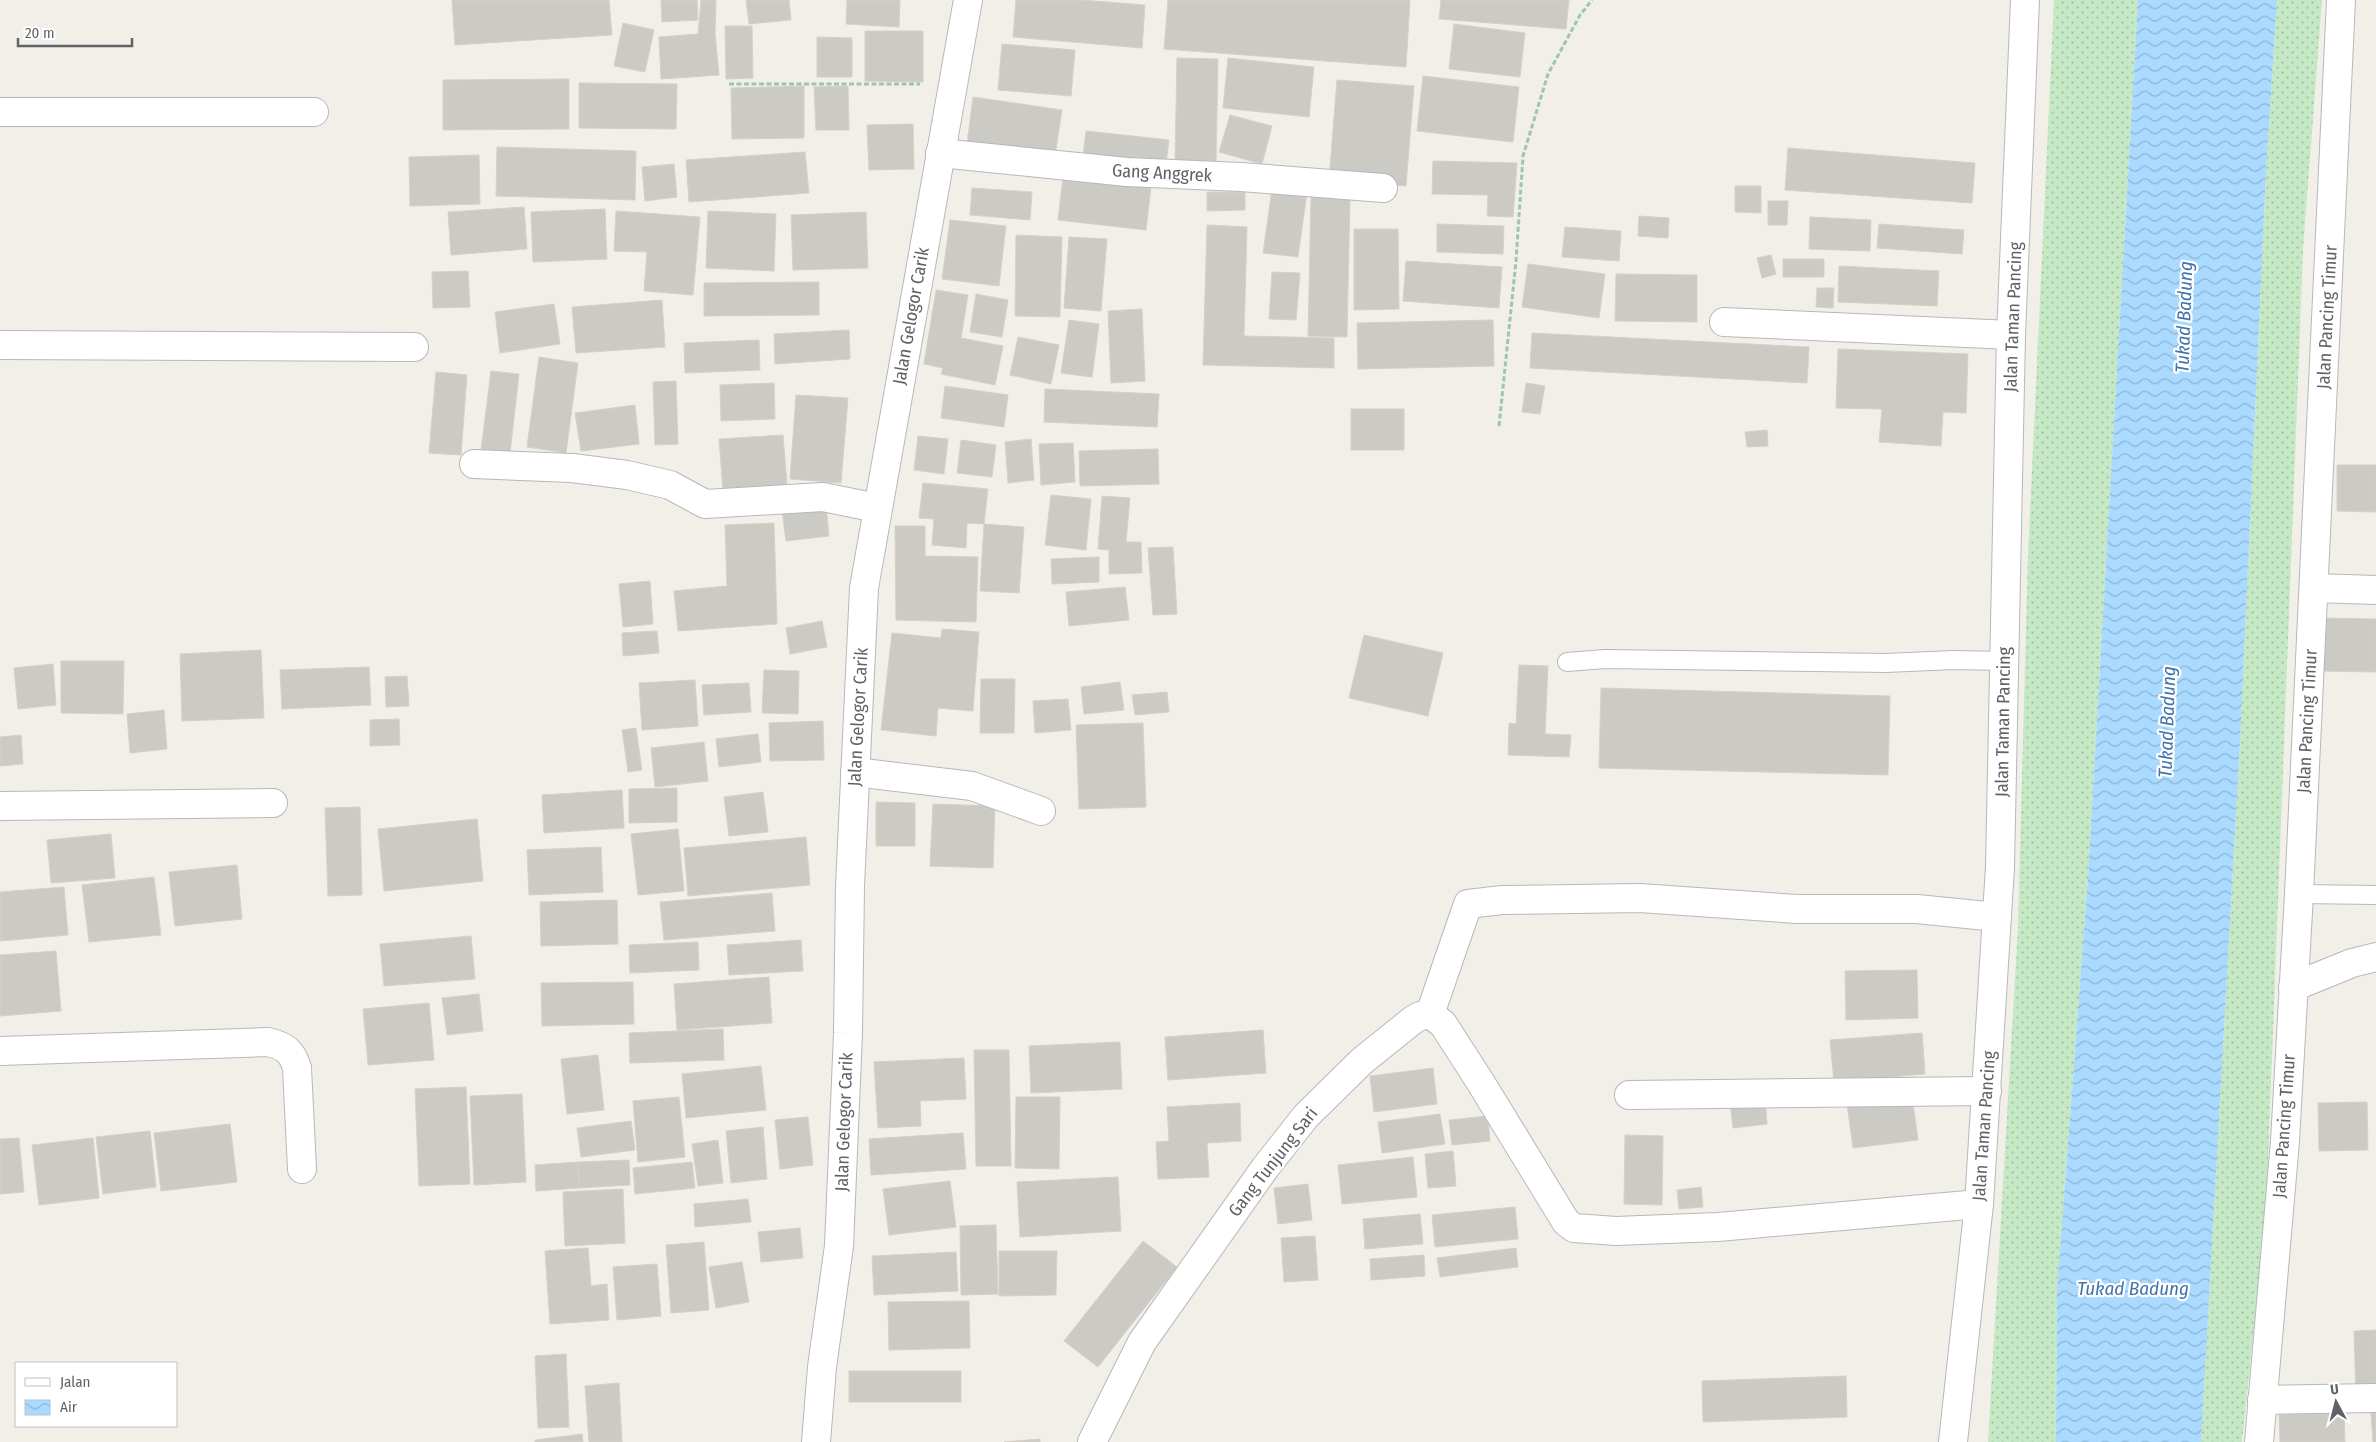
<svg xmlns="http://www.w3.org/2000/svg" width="2376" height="1442" font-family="'Fira Sans Condensed',sans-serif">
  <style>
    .grass { fill: url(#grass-dots) }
    .water { fill: url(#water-waves) }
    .building { fill: #cccac5; stroke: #d6d1c6 }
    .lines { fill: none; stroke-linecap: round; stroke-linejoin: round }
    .service-casing { stroke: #b5b8bc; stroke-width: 20 }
    .minor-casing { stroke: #b5b8bc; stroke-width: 30 }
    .tertiary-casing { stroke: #b5b8bc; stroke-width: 30 }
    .path { stroke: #9cc7a9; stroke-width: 3; stroke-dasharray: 5 2.5; stroke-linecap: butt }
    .service { stroke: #fff; stroke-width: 18 }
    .minor { stroke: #fff; stroke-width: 28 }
    .tertiary { stroke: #fff; stroke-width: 28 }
    .labels { text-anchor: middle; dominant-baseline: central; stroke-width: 4.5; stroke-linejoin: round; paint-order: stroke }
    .street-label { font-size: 18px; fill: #5f6368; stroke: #fff }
    .water-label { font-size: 19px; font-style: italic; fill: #4174aa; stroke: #fff }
  </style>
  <defs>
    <pattern id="grass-dots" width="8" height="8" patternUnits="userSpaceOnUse" patternTransform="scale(1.25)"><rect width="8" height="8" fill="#c5e8c5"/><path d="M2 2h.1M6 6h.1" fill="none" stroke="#a3c0a4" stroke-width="1.8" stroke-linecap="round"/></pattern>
    <pattern id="water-waves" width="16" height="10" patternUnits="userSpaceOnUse" patternTransform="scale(1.25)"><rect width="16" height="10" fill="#aadaff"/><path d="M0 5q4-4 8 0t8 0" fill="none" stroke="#8eb4d2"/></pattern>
  </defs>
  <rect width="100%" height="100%" fill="#f1efe8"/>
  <g class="grass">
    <polygon points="2054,0 2138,0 2088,877 2057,1290 2056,1442 1988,1442 2018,927 2028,556"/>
    <polygon points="2277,0 2322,0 2303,249 2266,1212 2242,1442 2201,1442 2240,742 2266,171"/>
  </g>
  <polygon class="water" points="2138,0 2277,0 2266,171 2240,742 2201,1442 2056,1442 2057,1290 2088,877"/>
  <g class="building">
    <polygon points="452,0 609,0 612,35 455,45"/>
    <polygon points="661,0 697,0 698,20 662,22"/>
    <polygon points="701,0 716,0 715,33 719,75 661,79 659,37 698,34"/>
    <polygon points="746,0 789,0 791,20 749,24"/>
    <polygon points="847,0 900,0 899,27 846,24"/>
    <polygon points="1016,0 1082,0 1145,5 1142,48 1013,37"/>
    <polygon points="1168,0 1410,0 1406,67 1164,49"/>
    <polygon points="1441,0 1569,0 1566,29 1439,19"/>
    <polygon points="623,23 654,30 645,72 614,66"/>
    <polygon points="1454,24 1525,33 1520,77 1449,69"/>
    <polygon points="725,26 752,26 753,78 726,79"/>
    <polygon points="865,31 923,31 923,82 865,81"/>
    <polygon points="817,37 852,38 852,77 817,77"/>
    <polygon points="1002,44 1075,50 1071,96 998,90"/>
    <polygon points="1177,58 1218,59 1216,161 1175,160"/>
    <polygon points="1228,58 1314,67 1309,117 1223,108"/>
    <polygon points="1423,76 1519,87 1513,142 1417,131"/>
    <polygon points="569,79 569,129 443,130 443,80"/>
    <polygon points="1337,80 1414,86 1406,186 1329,180"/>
    <polygon points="579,83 677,84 676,129 579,128"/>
    <polygon points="804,86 804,138 732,139 731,88"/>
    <polygon points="848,86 849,130 816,130 814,87"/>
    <polygon points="973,97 1062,110 1055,156 967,144"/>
    <polygon points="1230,115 1272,126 1262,164 1219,152"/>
    <polygon points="913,124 914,169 869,170 867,125"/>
    <polygon points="1086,131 1169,140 1166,164 1083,155"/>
    <polygon points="497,147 636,151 635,200 496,196"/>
    <polygon points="1788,148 1975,163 1972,203 1785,190"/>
    <polygon points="805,152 809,193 689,202 686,160"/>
    <polygon points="479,155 480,204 410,206 409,157"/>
    <polygon points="1433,161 1517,163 1513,217 1487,216 1488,195 1432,194"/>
    <polygon points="674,164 677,197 645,201 642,167"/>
    <polygon points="1063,177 1151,187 1146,230 1058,220"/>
    <polygon points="1735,186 1761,186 1761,213 1735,212"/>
    <polygon points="972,188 1032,192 1030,220 970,215"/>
    <polygon points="1272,189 1307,193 1298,257 1263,253"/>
    <polygon points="1207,192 1245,192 1245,210 1207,211"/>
    <polygon points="1311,197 1350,198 1347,337 1308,336"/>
    <polygon points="1768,201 1788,201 1787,225 1768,225"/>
    <polygon points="524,207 527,249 451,255 448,212"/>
    <polygon points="605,209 607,259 533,262 531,212"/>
    <polygon points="616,211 700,217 693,295 644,291 647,252 614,251"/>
    <polygon points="708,211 776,214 774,271 706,268"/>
    <polygon points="866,212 868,268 793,270 791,215"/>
    <polygon points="1639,216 1669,218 1668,238 1638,236"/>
    <polygon points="1810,217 1871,220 1870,251 1809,249"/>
    <polygon points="950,220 1006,226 999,286 942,279"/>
    <polygon points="1437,224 1504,226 1503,254 1437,252"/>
    <polygon points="1879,224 1964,230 1962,254 1877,248"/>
    <polygon points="1207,225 1247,227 1244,336 1334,338 1334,368 1203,365"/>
    <polygon points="1565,227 1621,231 1619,261 1562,257"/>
    <polygon points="1354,229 1398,229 1399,309 1354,310"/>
    <polygon points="1016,235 1062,237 1060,317 1015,316"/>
    <polygon points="1069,237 1107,239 1101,311 1064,308"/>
    <polygon points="1771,255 1776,274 1762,278 1757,258"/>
    <rect x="1783" y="259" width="41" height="18"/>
    <polygon points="1406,261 1502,267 1499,308 1403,301"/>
    <polygon points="1528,264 1605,274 1599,318 1522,307"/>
    <polygon points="1839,266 1939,271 1937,306 1838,302"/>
    <polygon points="468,271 470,307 433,308 432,272"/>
    <polygon points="1272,272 1300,273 1296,320 1269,319"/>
    <polygon points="1616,274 1697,275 1697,322 1615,321"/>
    <polygon points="819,282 819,315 704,316 704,283"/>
    <polygon points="1817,288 1834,288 1833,308 1816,307"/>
    <polygon points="936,290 968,295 961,338 1003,346 995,385 941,374 943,368 924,364"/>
    <polygon points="976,294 1008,300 1002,337 970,332"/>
    <polygon points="662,300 665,347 576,353 572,307"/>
    <polygon points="554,304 560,344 500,353 495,312"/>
    <polygon points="1142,309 1145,381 1111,383 1108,311"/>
    <polygon points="1069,320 1099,324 1092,377 1061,373"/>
    <polygon points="1493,320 1494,366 1358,369 1357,323"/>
    <polygon points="849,330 850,359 775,364 774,334"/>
    <polygon points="1532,333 1809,347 1807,383 1530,368"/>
    <polygon points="1018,337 1059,345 1051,384 1010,375"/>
    <polygon points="759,340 760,370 685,373 684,343"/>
    <polygon points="1838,349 1968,354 1966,413 1943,412 1941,446 1879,442 1882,409 1836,408"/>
    <polygon points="539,357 578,363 566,453 527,447"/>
    <polygon points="491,371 519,374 510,453 481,450"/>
    <polygon points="436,372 467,375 461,455 429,453"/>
    <polygon points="676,381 678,444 655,445 653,382"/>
    <polygon points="774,383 775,419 721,421 720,385"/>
    <polygon points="1526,383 1545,386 1540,414 1522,412"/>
    <polygon points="945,386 1008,395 1004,427 941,418"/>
    <polygon points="1045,389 1159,394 1157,427 1044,422"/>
    <polygon points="796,395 848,398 841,483 790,479"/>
    <polygon points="635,405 639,444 581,451 575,413"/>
    <rect x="1351" y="409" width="53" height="41"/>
    <polygon points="1767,430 1768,446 1747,447 1745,432"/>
    <polygon points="783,435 787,485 723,490 719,439"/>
    <polygon points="918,436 948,439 944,474 914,470"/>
    <polygon points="1031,439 1034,480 1008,483 1005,442"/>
    <polygon points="961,440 996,445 992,477 957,473"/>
    <polygon points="1073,443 1075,482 1041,485 1039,444"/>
    <polygon points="1158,449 1159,484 1080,486 1079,451"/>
    <polygon points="2337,465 2376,465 2376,512 2337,511"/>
    <polygon points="923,483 988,489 984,524 967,523 966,548 932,545 934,519 919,518"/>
    <polygon points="1051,495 1091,499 1086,550 1045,545"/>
    <polygon points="1102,496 1130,498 1126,542 1141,542 1142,573 1109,574 1109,550 1098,549"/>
    <polygon points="826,506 829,536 786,541 782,511"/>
    <polygon points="774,523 777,624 678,631 674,591 727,586 725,525"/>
    <polygon points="984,524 1024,527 1019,593 980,591"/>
    <polygon points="895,526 925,526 925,556 978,557 976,622 896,620"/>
    <polygon points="1173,547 1177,614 1153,615 1148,548"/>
    <polygon points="1099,557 1099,582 1052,584 1051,559"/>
    <polygon points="650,581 653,624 623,627 619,584"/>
    <polygon points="1125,587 1129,620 1069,626 1066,592"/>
    <polygon points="2323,618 2376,619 2376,672 2321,671"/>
    <polygon points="822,621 827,647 790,654 786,628"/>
    <polygon points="942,629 979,632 973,711 938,708 936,736 881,730 892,633 941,638"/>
    <polygon points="657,631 659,653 623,656 622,633"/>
    <polygon points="1364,635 1443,653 1428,716 1349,698"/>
    <polygon points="261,650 264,718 182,721 180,654"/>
    <polygon points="61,661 124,661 123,714 61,713"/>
    <polygon points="53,664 56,705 18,709 14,668"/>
    <polygon points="1519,665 1548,666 1545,734 1571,735 1569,757 1508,755 1509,723 1516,724"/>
    <polygon points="369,667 371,705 282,709 280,670"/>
    <polygon points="764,670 799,671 798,714 762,713"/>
    <polygon points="407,676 409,706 386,707 385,677"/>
    <polygon points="981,679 1015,679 1014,733 980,733"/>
    <polygon points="695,680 698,726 642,730 639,683"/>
    <polygon points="1120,682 1124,710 1084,714 1081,687"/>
    <polygon points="749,683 751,712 704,715 702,685"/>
    <polygon points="1601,688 1890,696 1888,775 1599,768"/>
    <polygon points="1167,692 1169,712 1135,715 1132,695"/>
    <polygon points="1068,699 1071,730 1035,733 1033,701"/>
    <polygon points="164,710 167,749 130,753 127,714"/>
    <polygon points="399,719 400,745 370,746 370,720"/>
    <polygon points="823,721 824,760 770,761 769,723"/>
    <polygon points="1143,723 1146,807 1079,809 1076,725"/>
    <polygon points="636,728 642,770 628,772 622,730"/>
    <polygon points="758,734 761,762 719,767 716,739"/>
    <polygon points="21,735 23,764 0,766 0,737"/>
    <polygon points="704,742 708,781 655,787 651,748"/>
    <polygon points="677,788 677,822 629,823 629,789"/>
    <polygon points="622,790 624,828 544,833 542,795"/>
    <polygon points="763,792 768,832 729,836 724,797"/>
    <polygon points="876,802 915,803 915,846 876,846"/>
    <polygon points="933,804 995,806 993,868 930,866"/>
    <polygon points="360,807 362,895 328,896 325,808"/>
    <polygon points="477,819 483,881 384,891 378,829"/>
    <polygon points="678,829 684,891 638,895 631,834"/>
    <polygon points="111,834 115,878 51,883 47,840"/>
    <polygon points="806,837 810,885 688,896 684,848"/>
    <polygon points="601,847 603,892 529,895 527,850"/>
    <polygon points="237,865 242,919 175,926 169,872"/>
    <polygon points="154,877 161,935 89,942 82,885"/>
    <polygon points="64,887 68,935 0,941 0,892"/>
    <polygon points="772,893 775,931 664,940 660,902"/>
    <polygon points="617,900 618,944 541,946 540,902"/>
    <polygon points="471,936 475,979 384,986 380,944"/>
    <polygon points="801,940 803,971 729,975 727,945"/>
    <polygon points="698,942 699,970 630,973 629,945"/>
    <polygon points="56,951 61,1011 0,1016 0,955"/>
    <polygon points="1917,970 1918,1018 1846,1020 1845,971"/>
    <polygon points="769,977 772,1023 677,1030 674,984"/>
    <polygon points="633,982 634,1024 542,1026 541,983"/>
    <polygon points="479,994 483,1031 447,1035 442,998"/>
    <polygon points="429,1003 434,1060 368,1065 363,1009"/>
    <polygon points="723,1029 724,1060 630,1063 629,1033"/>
    <polygon points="1263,1030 1266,1073 1168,1080 1165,1037"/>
    <polygon points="1922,1033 1925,1074 1834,1082 1830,1040"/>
    <polygon points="1120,1042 1122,1089 1031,1093 1029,1046"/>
    <polygon points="974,1050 1009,1050 1011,1166 976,1166"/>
    <polygon points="598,1055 604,1110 567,1114 561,1059"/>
    <polygon points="964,1058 966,1099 920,1101 921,1126 878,1128 874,1062"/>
    <polygon points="761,1066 766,1110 686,1118 682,1074"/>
    <polygon points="1433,1068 1437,1104 1374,1112 1370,1076"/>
    <polygon points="466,1087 470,1184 419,1186 415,1089"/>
    <polygon points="522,1094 526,1182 474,1185 470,1096"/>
    <polygon points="1912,1095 1918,1140 1853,1148 1847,1104"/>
    <polygon points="679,1097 685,1157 638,1162 633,1101"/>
    <polygon points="1016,1097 1060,1097 1059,1169 1015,1168"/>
    <polygon points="1765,1097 1767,1124 1733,1128 1730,1101"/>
    <polygon points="2367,1102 2368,1150 2319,1151 2318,1103"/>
    <polygon points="1240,1103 1241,1141 1207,1143 1209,1177 1158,1179 1156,1142 1169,1141 1167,1107"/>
    <polygon points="1440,1114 1445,1144 1382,1153 1378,1122"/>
    <polygon points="1488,1116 1490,1141 1452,1145 1449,1120"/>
    <polygon points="808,1117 813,1165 780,1169 775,1120"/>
    <polygon points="631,1121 635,1150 581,1157 577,1128"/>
    <polygon points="230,1124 237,1182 161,1191 154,1133"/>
    <polygon points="763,1127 767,1179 731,1183 726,1131"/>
    <polygon points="150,1131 156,1187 103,1194 96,1137"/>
    <polygon points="963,1133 966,1169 871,1175 869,1139"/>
    <polygon points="1625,1135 1663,1136 1662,1205 1624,1204"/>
    <polygon points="19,1138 24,1192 0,1194 0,1139"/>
    <polygon points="93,1138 99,1198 39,1205 32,1145"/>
    <polygon points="718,1140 723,1183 698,1186 692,1144"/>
    <polygon points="1453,1151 1456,1186 1428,1188 1425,1154"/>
    <polygon points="1413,1157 1417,1197 1342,1204 1338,1165"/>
    <polygon points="629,1160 630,1185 579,1188 578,1162"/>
    <polygon points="578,1162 579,1188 536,1191 535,1165"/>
    <polygon points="692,1162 695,1188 635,1194 633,1168"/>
    <polygon points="1118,1177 1121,1231 1020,1237 1017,1182"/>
    <polygon points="950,1181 956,1227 889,1235 883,1189"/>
    <polygon points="1308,1184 1312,1220 1278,1224 1274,1188"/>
    <polygon points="1701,1187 1703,1207 1679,1209 1677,1190"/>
    <polygon points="623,1189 625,1243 565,1246 563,1192"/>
    <polygon points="748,1199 751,1222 695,1227 694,1204"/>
    <polygon points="1515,1207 1518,1239 1435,1247 1432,1215"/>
    <polygon points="1420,1214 1423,1244 1365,1249 1363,1219"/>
    <polygon points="996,1225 998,1294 961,1295 960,1226"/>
    <polygon points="800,1228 803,1258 761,1262 758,1232"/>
    <polygon points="1315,1236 1318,1280 1284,1282 1281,1238"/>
    <polygon points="1143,1241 1177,1267 1098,1367 1064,1341"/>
    <polygon points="704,1242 709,1310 671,1313 666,1245"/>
    <polygon points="588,1248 591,1286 607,1284 609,1320 550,1324 545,1251"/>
    <polygon points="1516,1248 1518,1267 1440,1277 1437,1258"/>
    <polygon points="999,1251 1057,1251 1056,1295 999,1296"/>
    <polygon points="956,1252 958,1291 874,1295 872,1256"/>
    <polygon points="1424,1255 1425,1276 1371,1280 1370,1259"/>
    <polygon points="742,1262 749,1302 716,1308 709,1267"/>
    <polygon points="657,1264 661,1316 617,1320 613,1267"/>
    <polygon points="969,1301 970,1348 889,1350 888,1302"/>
    <polygon points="2376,1330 2376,1395 2356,1396 2354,1331"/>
    <polygon points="566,1354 569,1427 538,1428 535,1356"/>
    <rect x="849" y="1371" width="112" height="31"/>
    <polygon points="1846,1376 1847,1417 1703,1422 1702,1381"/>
    <polygon points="619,1383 622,1442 589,1442 585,1386"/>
    <polygon points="2344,1413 2345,1442 2280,1442 2279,1415"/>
    <polygon points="2371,1413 2376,1413 2376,1442 2373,1442"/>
    <polygon points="582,1434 583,1442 535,1442 535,1440"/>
    <polygon points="1040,1439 1040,1442 1004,1442"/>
  </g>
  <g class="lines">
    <defs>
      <g id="service">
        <polyline points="1567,662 1605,659 1886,663 1954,660 2004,661"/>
        <polyline points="2299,894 2376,895"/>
      </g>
      <g id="minor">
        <polyline points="0,112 314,112"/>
        <polyline points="940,153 1127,172 1241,177 1383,188"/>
        <polyline points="1724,322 2011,335"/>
        <polyline points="0,345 414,347"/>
        <polyline points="474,464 572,468 627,475 670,485 705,504 823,497 877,508"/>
        <polyline points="2314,588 2376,590"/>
        <polyline points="855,772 972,786 1041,811"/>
        <polyline points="0,806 273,803"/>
        <polyline points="2293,987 2352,963 2376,957"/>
        <polyline points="1430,1014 1443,1024 1481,1083 1566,1222 1574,1228 1616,1231 1718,1227 1979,1204"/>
        <path d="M0 1051 268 1042C285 1046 292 1051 297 1068L302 1169"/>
        <polyline points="1629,1095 1987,1091"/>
        <polyline points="2262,1400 2376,1398"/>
        <polyline points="1092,1442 1142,1342 1265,1168 1306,1116 1362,1061 1413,1020 1420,1016 1430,1014 1468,904 1502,900 1640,898 1797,909 1917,909 1997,917"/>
        <polyline points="2259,1442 2285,1141 2299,894 2341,0"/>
      </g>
      <g id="tertiary">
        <polyline points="816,1442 822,1367 839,1246 848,1033 850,886 864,588 968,0"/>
        <polyline points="1953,1442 1979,1204 2000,867 2011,335 2025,0"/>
      </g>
    </defs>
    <use href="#service" class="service-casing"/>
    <use href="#minor" class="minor-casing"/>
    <use href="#tertiary" class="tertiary-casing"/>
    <g class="path">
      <polyline points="729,84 920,84"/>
      <polyline points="1499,426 1516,261 1523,156 1548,74 1580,15 1592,0"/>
    </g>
    <use href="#service" class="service"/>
    <use href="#minor" class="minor"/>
    <use href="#tertiary" class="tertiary"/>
  </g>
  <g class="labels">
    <g class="street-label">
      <text transform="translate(1162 173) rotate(3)">Gang Anggrek</text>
      <text transform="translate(911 316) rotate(-80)">Jalan Gelogor Carik</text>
      <text transform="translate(2013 317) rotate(-88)">Jalan Taman Pancing</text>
      <text transform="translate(2327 317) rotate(-87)">Jalan Pancing Timur</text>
      <text transform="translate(858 717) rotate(-87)">Jalan Gelogor Carik</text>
      <text transform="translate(2307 721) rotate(-87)">Jalan Pancing Timur</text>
      <text transform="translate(2003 722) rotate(-89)">Jalan Taman Pancing</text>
      <text transform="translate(844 1122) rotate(-88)">Jalan Gelogor Carik</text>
      <text transform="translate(1984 1126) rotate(-86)">Jalan Taman Pancing</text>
      <text transform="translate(2284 1126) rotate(-86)">Jalan Pancing Timur</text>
      <text transform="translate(1273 1162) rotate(-52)">Gang Tunjung Sari</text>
    </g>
    <g class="water-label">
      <text transform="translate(2184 317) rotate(-88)">Tukad Badung</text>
      <text transform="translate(2167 722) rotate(-88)">Tukad Badung</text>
      <text x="2133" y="1288">Tukad Badung</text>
    </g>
  </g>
  <rect x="15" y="1362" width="162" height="65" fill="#ffffff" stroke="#bfc1c3"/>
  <rect x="25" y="1378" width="25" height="8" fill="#ffffff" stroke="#bfc1c3"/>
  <text x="60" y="1387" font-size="15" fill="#5f6368">Jalan</text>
  <rect x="25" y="1400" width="25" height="15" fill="url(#water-waves)" stroke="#bfc1c3"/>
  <text x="60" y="1412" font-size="15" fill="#5f6368">Air</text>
  <g transform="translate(2336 1402) rotate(353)" stroke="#ffffff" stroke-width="4" paint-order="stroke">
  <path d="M0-4L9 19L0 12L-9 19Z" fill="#5f6368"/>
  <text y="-8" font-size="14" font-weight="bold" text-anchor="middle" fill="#5f6368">U</text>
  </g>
  <path d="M18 38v8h114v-8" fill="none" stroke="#5f6368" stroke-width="2.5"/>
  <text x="25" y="38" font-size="15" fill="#5f6368" stroke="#ffffff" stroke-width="4" paint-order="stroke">20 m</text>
</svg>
